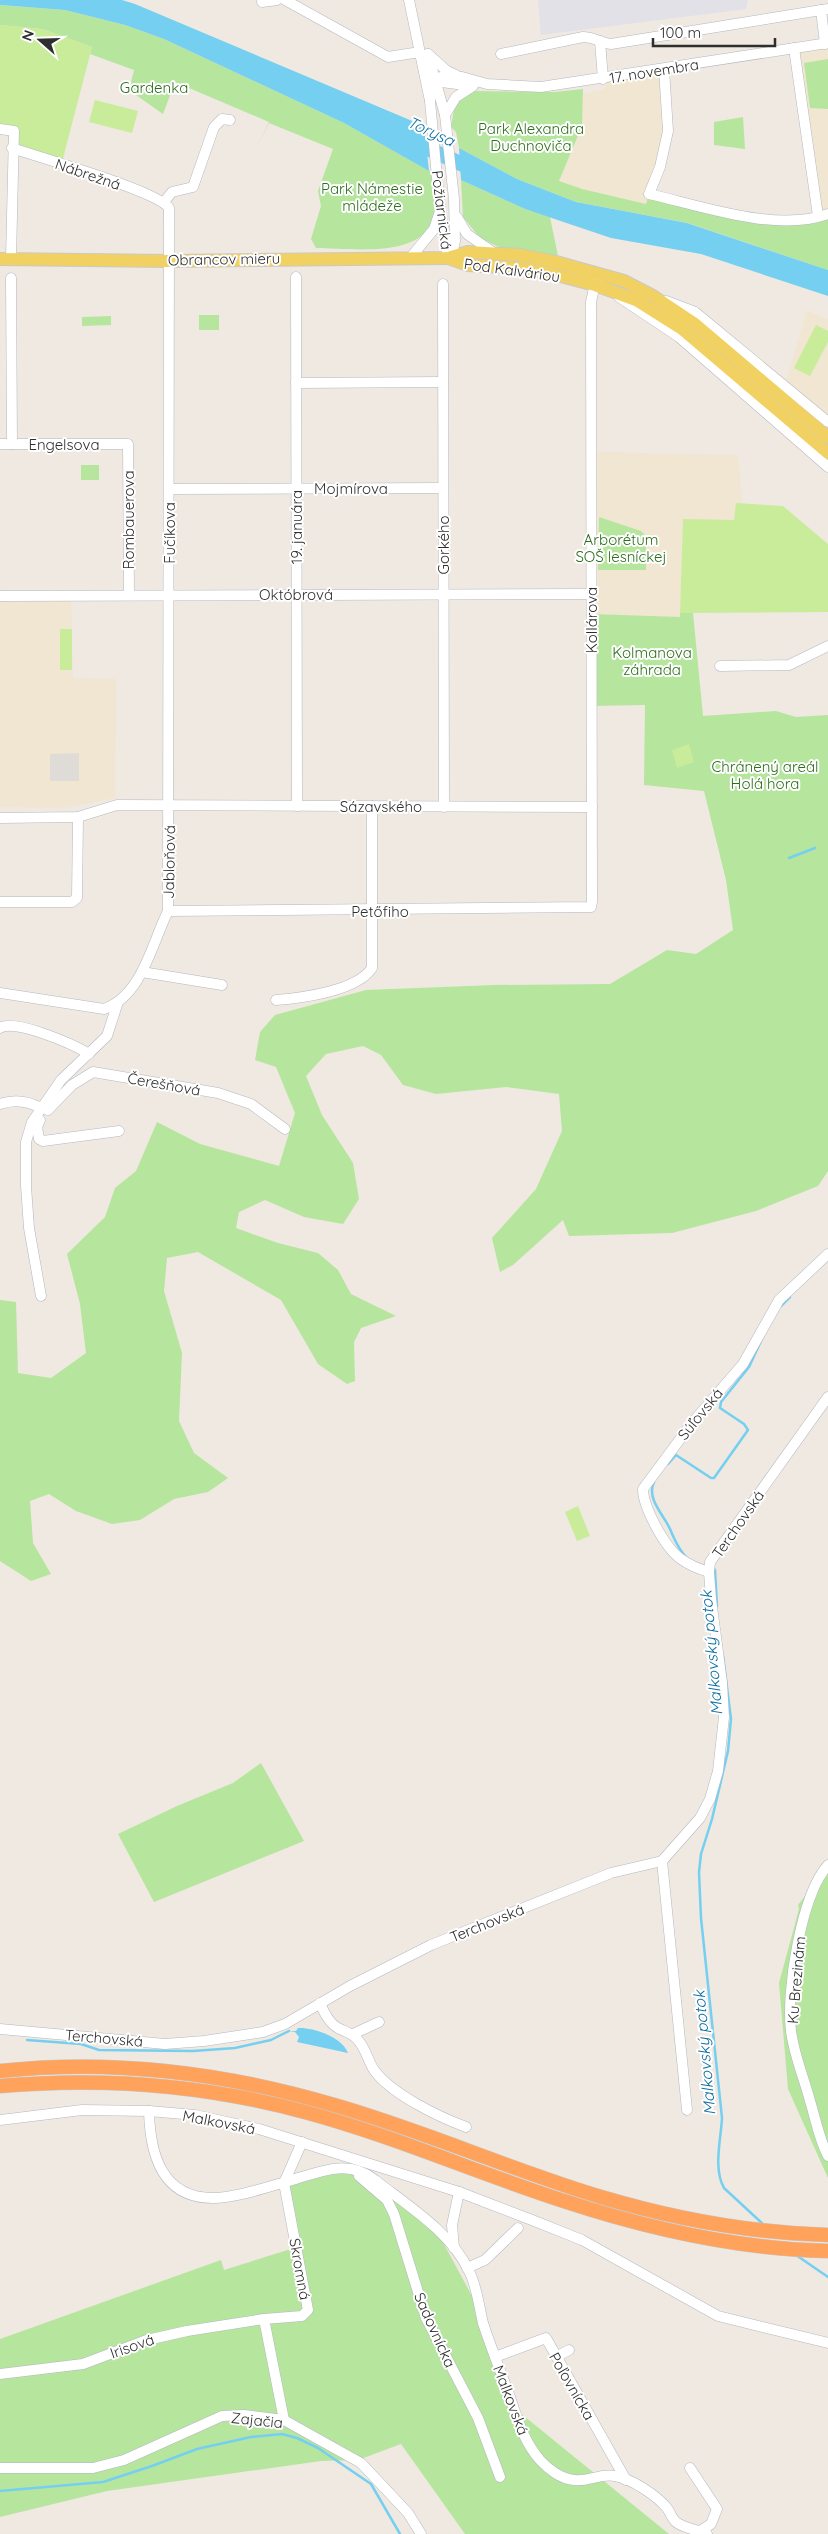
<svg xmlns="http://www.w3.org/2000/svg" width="828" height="2534" font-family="Quicksand,sans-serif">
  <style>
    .industrial { fill: #e3e1e8 }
    .education { fill: #f0e6d1 }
    .green { fill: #b6e59e }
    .pitch { fill: #c9ec9a }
    .plaza { fill: #dfdcd8 }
    .water { fill: #75cff0 }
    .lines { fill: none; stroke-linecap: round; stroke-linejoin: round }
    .stream { stroke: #75cff0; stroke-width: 2.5 }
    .river { stroke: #75cff0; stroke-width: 15 }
    .minor-casing { stroke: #b4b7c1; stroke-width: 11 }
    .major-casing { stroke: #c9c9c9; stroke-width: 14 }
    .highway-casing { stroke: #c9c9c9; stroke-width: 15 }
    .minor { stroke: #fff; stroke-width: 10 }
    .major { stroke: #f2d163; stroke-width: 12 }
    .highway { stroke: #ffa35c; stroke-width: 14 }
    .labels { text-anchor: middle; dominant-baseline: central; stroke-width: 4; stroke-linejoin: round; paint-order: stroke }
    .street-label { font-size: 15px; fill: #2e2e2e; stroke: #fff }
    .park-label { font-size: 15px; fill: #2c6e1b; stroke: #fff }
    .water-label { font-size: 16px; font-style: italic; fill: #0d6fa3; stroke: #fff }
  </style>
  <rect width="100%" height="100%" fill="#efe9e1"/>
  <polygon class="industrial" points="538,0 748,0 746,9 541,35"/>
  <g class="education">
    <polygon points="828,44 828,212 819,218 790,50"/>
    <polygon points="664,69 669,119 646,204 579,189 559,181 582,127 583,94 605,89 604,78"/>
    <polygon points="807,311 828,319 828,416 786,382"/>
    <polygon points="592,452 738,455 742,503 736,503 736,521 683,519 680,617 592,614"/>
    <polygon points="0,601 71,601 73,678 116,679 115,798 65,808 0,807"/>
  </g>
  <g class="green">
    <path d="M0 5 65 10 125 25 164 39 344 123 431 172C432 185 436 201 434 214 427 260 350 248 316 248L311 239 321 206 318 191 333 149 269 123 256 149 269 122 175 82 163 114 129 90 134 70 90 54 92 47 42 29 0 25Z"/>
    <polygon points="828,59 828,109 810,108 804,63"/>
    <polygon points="583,89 582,126 559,181 582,189 646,204 649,194 698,207 792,218 828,212 828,270 688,223 576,202 517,179 459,148 456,132 451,127 454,109 460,99 473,91 555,92"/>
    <polygon points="743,117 745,149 714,145 714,122"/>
    <polygon points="461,180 525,209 550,217 558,256 501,248 480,238 463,217"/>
    <rect x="199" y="315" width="20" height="15"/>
    <polygon points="111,316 111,325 82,326 82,317"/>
    <rect x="81" y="465" width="18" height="15"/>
    <polygon points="599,517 641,531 646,536 646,570 598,570"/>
    <polygon points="680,613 693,613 703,716 776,711 796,717 828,715 828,1171 818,1186 756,1211 672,1233 569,1236 563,1220 513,1265 500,1272 492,1238 536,1189 562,1131 559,1094 506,1087 436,1094 403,1085 381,1055 363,1046 326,1054 306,1076 322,1115 353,1163 359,1199 343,1224 304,1217 265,1200 239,1212 236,1228 278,1243 318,1253 338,1270 351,1294 396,1316 361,1328 354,1342 355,1381 347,1384 318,1364 281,1300 198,1252 167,1258 164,1291 182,1353 179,1421 194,1453 228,1478 208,1492 174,1499 140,1520 112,1524 76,1511 49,1494 30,1501 33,1543 51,1574 31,1581 0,1561 0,1300 16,1302 18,1373 51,1378 86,1353 80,1304 67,1254 105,1217 115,1188 136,1171 157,1122 200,1144 279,1166 295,1113 276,1067 255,1060 260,1032 275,1015 366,990 495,985 610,984 667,950 696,954 733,930 726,880 704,791 644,785 645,705 592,706 592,614 680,617"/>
    <polygon points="261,1763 304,1841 154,1902 118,1834 177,1806 233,1783"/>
    <polygon points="828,1866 828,2178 788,2089 779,1983 799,1909 798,1905"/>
    <polygon points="316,2171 364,2174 439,2235 472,2296 508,2403 669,2534 465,2534 401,2444 358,2460 321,2461 107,2491 0,2517 0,2339 221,2260 224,2270 294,2248 284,2196 279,2187"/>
  </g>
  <g class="pitch">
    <polygon points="0,25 42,29 92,47 62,162 9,142 8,137 0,128"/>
    <polygon points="95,100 138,111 132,133 89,122"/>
    <polygon points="816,325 828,331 828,342 810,376 794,368"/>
    <polygon points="736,503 783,506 828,544 828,612 680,613 683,519 734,520"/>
    <rect x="60" y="629" width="12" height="41"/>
    <polygon points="689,744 694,762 677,768 672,750"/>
    <polygon points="578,1506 590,1536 577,1541 565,1512"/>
  </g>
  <polygon class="plaza" points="79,753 79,781 50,781 50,754"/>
  <g class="water">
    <polygon points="0,0 122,0 135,4 424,126 429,171 344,123 164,39 125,25 65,10 0,5"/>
    <polygon points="459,148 517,179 576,202 687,223 828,270 828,296 701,254 611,238 525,209 461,180"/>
    <path d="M298 2028C313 2027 342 2037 348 2053L297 2042 299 2037 295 2032 289 2031H296Z"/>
  </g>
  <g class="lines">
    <g class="stream">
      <polyline points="789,858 815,848"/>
      <polyline points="781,1306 790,1297"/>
      <polyline points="668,1464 676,1455 711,1478 714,1478 748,1430 744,1424 720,1408 721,1402 749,1367 761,1341"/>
      <path d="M654 1482C646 1499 664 1515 670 1529 675 1540 677 1547 686 1557"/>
      <polyline points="713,1568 715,1570 717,1606"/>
      <path d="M723 1656 731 1719 728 1751 712 1819 701 1854 699 1872 701 1918 722 2118C721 2139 713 2169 724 2188L765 2226"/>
      <polyline points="27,2040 81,2044 99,2050 193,2051 235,2048 271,2040 289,2031"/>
      <polyline points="796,2255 828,2277"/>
      <polyline points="0,2491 103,2482 152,2466 197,2449 251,2437 282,2434 297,2438 318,2448 371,2484 400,2534"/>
    </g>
    <polyline class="river" points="409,140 479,172"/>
    <defs>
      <g id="minor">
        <polyline points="285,0 388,57 420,52"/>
        <polyline points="409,0 430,101 439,199 448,258"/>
        <polyline points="262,2 277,0"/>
        <polyline points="821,10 825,44"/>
        <polyline points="600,41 603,79"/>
        <polyline points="794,48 818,216"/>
        <polyline points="428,54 445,115 454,199 455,241 453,250 448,258"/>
        <polyline points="428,54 447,71 456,75"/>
        <path d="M501 54 583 37C594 37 601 43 611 44L828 9"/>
        <path d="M664 69 668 131 660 167 649 194C702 206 777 233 828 214"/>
        <polyline points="434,81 472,86"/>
        <polyline points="430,101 433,85 441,77 462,77 487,84 541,87 828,43"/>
        <polyline points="445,115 456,97 473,86"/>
        <polyline points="0,129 14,131 11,259"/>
        <polyline points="164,202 172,192 193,187 214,127 222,119 230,120"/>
        <polyline points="457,217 467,234 494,253"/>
        <polyline points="411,257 434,229 439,214"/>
        <polyline points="296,277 297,806"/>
        <polyline points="11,278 12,444"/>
        <polyline points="443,284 444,807"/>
        <polyline points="619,297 679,337 828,467"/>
        <polyline points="666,301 695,312 828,422"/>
        <polyline points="296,383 443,382"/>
        <polyline points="0,444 128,444 129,595"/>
        <polyline points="169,489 443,488"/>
        <polyline points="0,596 591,594"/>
        <polyline points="720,666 789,665 828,646"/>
        <polyline points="0,818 78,817 117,805 592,807"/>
        <polyline points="0,902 72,902 77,898 78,817"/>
        <polyline points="168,911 591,907 592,902 591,302 596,279"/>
        <polyline points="142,972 222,985"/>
        <path d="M0 993 104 1009C142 996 152 943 168 911L169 208C158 191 38 157 12 148"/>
        <path d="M276 1000C302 998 357 991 372 968V806"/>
        <path d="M0 1028C14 1018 75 1045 89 1054"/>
        <path d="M0 1104C14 1099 28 1101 41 1108"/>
        <polyline points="42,1106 48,1110 72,1085 93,1072 218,1093 251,1104 285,1129"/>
        <polyline points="40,1120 37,1127 39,1139 43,1141 119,1131"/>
        <polyline points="41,1296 29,1228 26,1186 26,1142 32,1122 61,1080 107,1036 117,1005"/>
        <path d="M709 1572C699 1569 689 1565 681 1559 665 1548 643 1507 643 1489L692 1423 743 1364 779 1300 828 1254"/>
        <polyline points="662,1861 687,2110"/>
        <path d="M828 1865C801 1895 786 1991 791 2031 794 2055 804 2078 810 2101 816 2120 819 2139 828 2156"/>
        <path d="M320 2003C324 2013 329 2023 338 2028 346 2032 352 2033 358 2040 366 2049 368 2061 374 2070 391 2094 439 2117 466 2127"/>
        <polyline points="0,2029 165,2044 204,2041 263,2032 285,2024 350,1986 431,1945 611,1873 662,1861 700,1818 710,1799 718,1771 724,1717 722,1683 711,1599 709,1572 710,1562 828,1397"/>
        <polyline points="353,2034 379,2022"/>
        <path d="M149 2111C150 2153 161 2198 213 2198 233 2198 262 2189 282 2183 313 2175 346 2156 375 2180 408 2206 451 2232 469 2271 477 2286 479 2307 483 2323 490 2345 499 2367 507 2389 516 2413 522 2440 540 2460 548 2469 561 2479 574 2480 588 2482 601 2473 615 2476 632 2479 656 2495 667 2508 670 2512 672 2519 676 2522 683 2528 698 2530 707 2534"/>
        <polyline points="0,2120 82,2110 149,2111 195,2115 259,2129 459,2192 532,2220 582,2240 718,2316 828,2343"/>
        <polyline points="359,2176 387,2200 394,2214 426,2318 478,2418 500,2477"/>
        <polyline points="454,2248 452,2225 459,2192"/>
        <polyline points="467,2268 485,2260 518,2228"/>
        <polyline points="495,2357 546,2338 626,2480"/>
        <polyline points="556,2357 569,2350"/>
        <polyline points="0,2374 83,2364 147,2340 187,2331 264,2319"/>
        <polyline points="284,2420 264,2319 302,2316 308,2310 284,2183 302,2142"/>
        <polyline points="0,2468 93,2468 124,2460 222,2416 244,2415 284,2420 361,2463 408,2513 421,2534"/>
        <polyline points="690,2468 717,2509 711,2524 700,2531"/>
      </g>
      <g id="major">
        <polyline points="448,258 468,265 520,268 553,274 595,285 636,300 682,329 828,453"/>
        <polyline points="0,259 168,261 448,258 468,252 520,255 556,262 624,281 653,296 695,324 828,437"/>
      </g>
      <g id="highway">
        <path d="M0 2071C112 2059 226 2073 334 2105 425 2131 511 2170 601 2197 675 2219 751 2233 828 2235"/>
        <path d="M0 2086C102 2077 206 2085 305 2112 394 2136 477 2173 564 2201 649 2229 738 2249 828 2251"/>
      </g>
    </defs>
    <use href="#minor" class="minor-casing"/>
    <use href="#major" class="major-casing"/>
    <use href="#highway" class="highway-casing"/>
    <use href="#minor" class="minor"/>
    <use href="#major" class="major"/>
    <use href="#highway" class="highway"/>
  </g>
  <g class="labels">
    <g class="street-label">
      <text transform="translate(654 71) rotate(-9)">17. novembra</text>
      <text transform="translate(88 174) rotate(19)">Nábrežná</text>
      <text transform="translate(442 210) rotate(83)">Požiarnická</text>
      <text transform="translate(224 259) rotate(-1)">Obrancov mieru</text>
      <text transform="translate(512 270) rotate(8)">Pod Kalváriou</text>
      <text x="64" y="444">Engelsova</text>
      <text x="351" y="488">Mojmírova</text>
      <text transform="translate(128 520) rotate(-90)">Rombauerova</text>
      <text transform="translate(296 527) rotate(-90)">19. januára</text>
      <text transform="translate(169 533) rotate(-90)">Fučíkova</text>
      <text transform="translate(443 545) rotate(-90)">Gorkého</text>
      <text x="296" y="594">Októbrová</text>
      <text transform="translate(591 620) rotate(-90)">Kollárova</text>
      <text x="381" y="806">Sázavského</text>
      <text transform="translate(169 862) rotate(-89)">Jabloňová</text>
      <text x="380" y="911">Petőfiho</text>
      <text transform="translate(164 1084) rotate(10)">Čerešňová</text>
      <text transform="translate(700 1414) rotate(-51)">Súľovská</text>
      <text transform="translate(738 1524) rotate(-55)">Terchovská</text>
      <text transform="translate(487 1923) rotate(-22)">Terchovská</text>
      <text transform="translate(796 1980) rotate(-85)">Ku Brezinám</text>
      <text transform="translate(104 2038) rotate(5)">Terchovská</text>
      <text transform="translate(219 2122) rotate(11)">Malkovská</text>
      <text transform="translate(300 2269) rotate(80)">Skromná</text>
      <text transform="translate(435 2330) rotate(66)">Sadovnícka</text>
      <text transform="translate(132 2346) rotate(-19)">Irisová</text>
      <text transform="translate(572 2386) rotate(60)">Poľovnícka</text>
      <text transform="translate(511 2400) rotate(69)">Malkovská</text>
      <text transform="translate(257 2420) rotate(6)">Zajačia</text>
    </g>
    <g class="park-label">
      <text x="154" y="87">Gardenka</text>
      <text x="531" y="128">Park Alexandra<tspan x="531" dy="17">Duchnoviča</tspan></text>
      <text x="372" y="188">Park Námestie<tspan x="372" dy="17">mládeže</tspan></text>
      <text x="621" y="539">Arborétum<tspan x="621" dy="17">SOŠ lesníckej</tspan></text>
      <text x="652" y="652">Kolmanova<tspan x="652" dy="17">záhrada</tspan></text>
      <text x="765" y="766">Chránený areál<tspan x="765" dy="17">Holá hora</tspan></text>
    </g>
    <g class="water-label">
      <text transform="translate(431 131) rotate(25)">Torysa</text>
      <text transform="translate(711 1653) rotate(-95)">Malkovský potok</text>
      <text transform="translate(704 2053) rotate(-95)">Malkovský potok</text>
    </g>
  </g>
  <g transform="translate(40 40) rotate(290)" stroke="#ffffff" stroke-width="4" paint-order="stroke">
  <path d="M0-4L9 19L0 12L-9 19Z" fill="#2e2e2e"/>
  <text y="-8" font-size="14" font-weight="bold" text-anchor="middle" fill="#2e2e2e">N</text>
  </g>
  <path d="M653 38v8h122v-8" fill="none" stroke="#2e2e2e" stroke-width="2.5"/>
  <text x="660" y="38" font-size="15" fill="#2e2e2e" stroke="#ffffff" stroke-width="4" paint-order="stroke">100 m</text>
</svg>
